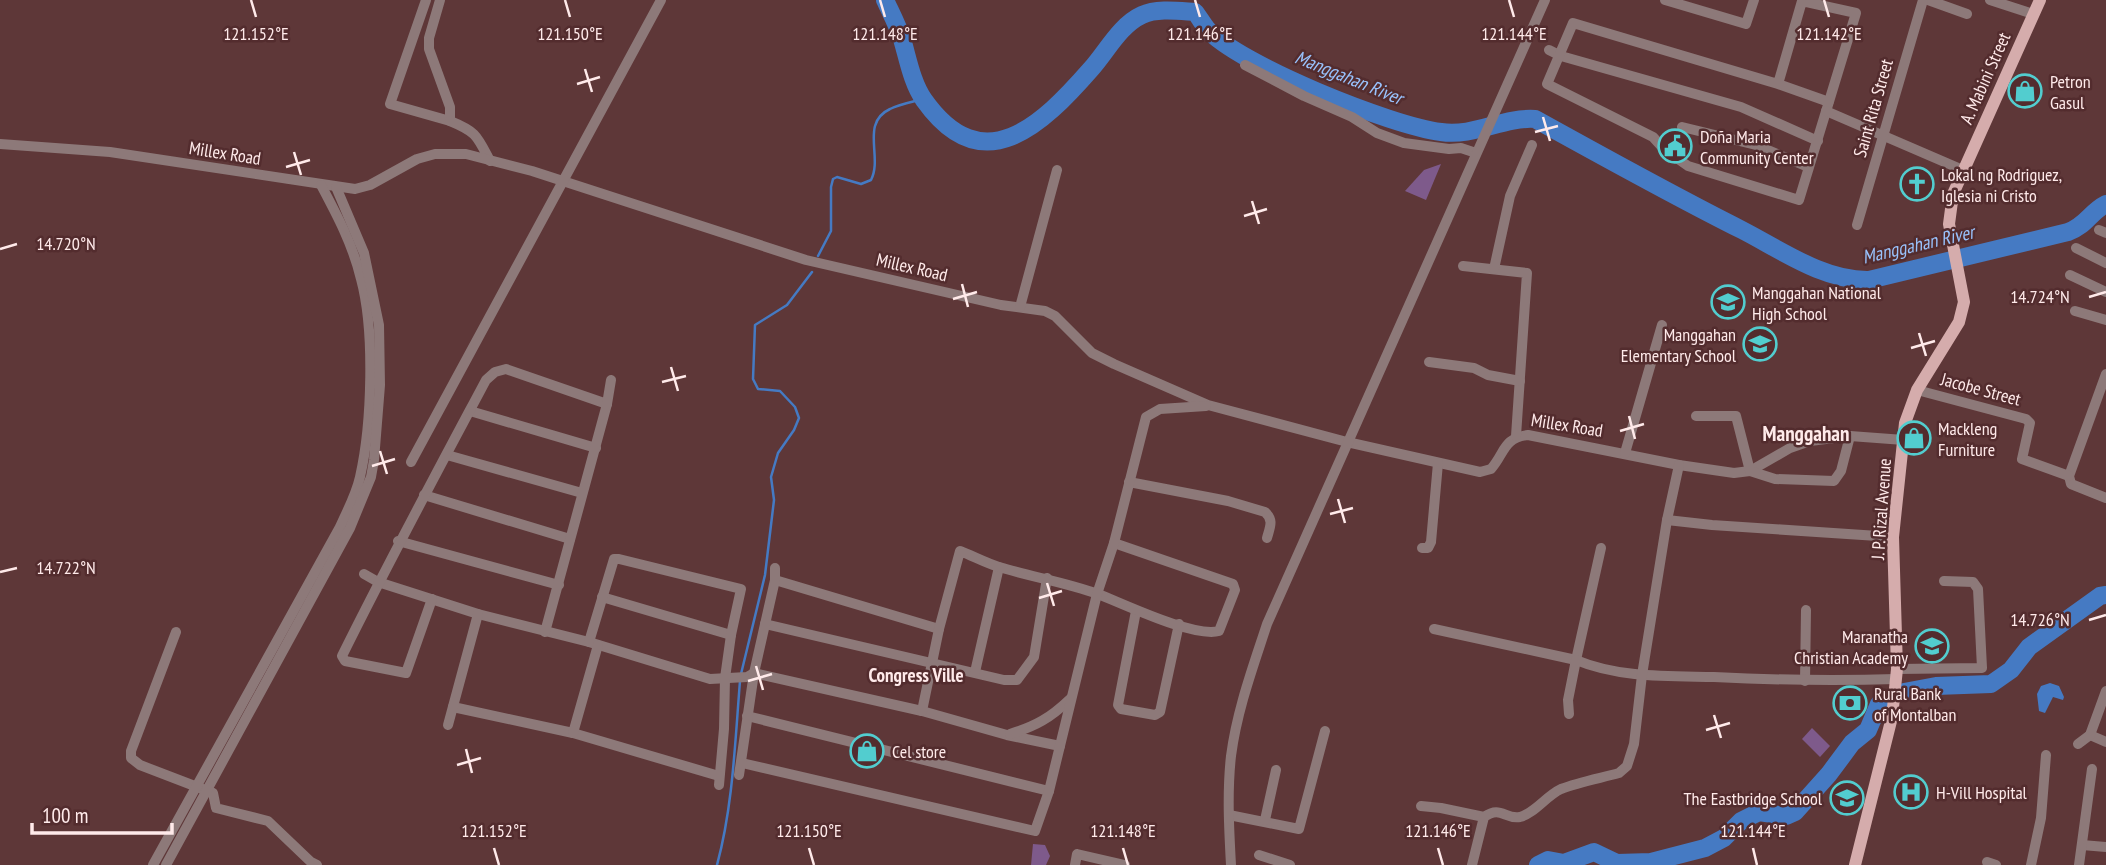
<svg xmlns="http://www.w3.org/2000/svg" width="2106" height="865" font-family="'PT Sans Narrow',sans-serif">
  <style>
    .green { fill: #7e5a8b }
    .water { fill: #457ac3 }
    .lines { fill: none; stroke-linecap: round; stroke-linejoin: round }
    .stream { stroke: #457ac3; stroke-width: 2.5 }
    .river { stroke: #457ac3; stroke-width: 18 }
    .minor { stroke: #8d7979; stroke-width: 10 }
    .major { stroke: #d5acac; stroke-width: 12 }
    .ticks { fill: none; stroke: #ffeaea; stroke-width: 2.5 }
    .labels { text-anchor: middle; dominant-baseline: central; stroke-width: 5; stroke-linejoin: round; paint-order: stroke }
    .street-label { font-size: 18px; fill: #ffeaea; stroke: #532c2e }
    .poi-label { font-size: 18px; fill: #ffeaea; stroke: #532c2e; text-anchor: start }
    .water-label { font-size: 19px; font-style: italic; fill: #99c2fc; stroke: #532c2e }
    .neighbourhood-label { font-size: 19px; font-weight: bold; fill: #ffeaea; stroke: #532c2e }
    .quarter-label { font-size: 21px; font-weight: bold; fill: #ffeaea; stroke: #532c2e }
    .ticks-label { font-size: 18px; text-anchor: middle; fill: #ffeaea; stroke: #532c2e; stroke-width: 5; stroke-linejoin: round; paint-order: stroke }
  </style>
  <rect width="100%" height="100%" fill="#5e3738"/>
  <g class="green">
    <polygon points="1441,164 1426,200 1405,191 1424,170"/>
    <polygon points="1812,728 1830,746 1820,757 1802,739"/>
    <polygon points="1033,844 1045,845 1050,856 1046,865 1031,865"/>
  </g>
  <polygon class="water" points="2050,683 2059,686 2064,697 2063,700 2053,697 2045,713 2039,711 2037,694 2041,686"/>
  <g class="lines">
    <g class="stream">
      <path d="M818 256 831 231V187L833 179 837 177 861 184 871 180C883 157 860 123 890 109 900 104 912 102 923 99"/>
      <polyline points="741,674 765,575 774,500 771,477 778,453 794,430 799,418 795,407 780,391 758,389 753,379 755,325 787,305 812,272"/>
      <path d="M717 865C733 806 735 742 740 681"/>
    </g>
    <g class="river">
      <path d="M885 0C891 13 898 26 902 39 908 59 912 83 924 100 983 183 1042 125 1091 69 1107 51 1120 25 1142 15 1157 8 1179 11 1195 12 1199 17 1203 24 1207 29 1239 65 1392 126 1441 132 1474 137 1503 117 1535 119 1604 157 1672 195 1742 230 1781 250 1824 281 1869 280L2068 232C2087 225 2090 212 2106 204"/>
      <polyline points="1904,692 1936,686 1991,684 2011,670 2029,647 2100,596 2106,595"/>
      <polyline points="1538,865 1548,860 1564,863 1594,852 1617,863 1651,862 1705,848 1724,838 1741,821 1759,812 1786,816 1795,812 1829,774 1852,743 1868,730 1879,704 1886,701"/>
    </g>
    <g class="minor">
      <polyline points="426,0 390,104 450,121 450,107 429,49 429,38 440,0"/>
      <polyline points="1665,0 1746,24 1754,0"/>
      <polyline points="1928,0 1967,14"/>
      <polyline points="1990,0 2033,14"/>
      <polyline points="1549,50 1561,56 1741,107 1818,141"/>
      <polyline points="1245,65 1304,96 1352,117 1377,133 1404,143 1449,149 1461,148 1476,153"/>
      <polyline points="1778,84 1802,1 1856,13 1799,200 1688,166 1664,149 1653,137 1547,84 1573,23 1778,84 1829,102"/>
      <polyline points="1826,111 1963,170"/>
      <path d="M450 121C477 132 477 136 490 161"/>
      <polyline points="1682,127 1756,145 1808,167"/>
      <path d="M0 144 110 152 355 189 370 185 417 159 435 154H466L532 171 806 260 1001 305 1045 311 1055 316 1092 353 1114 364 1208 405 1347 442 1480 472 1491 469C1505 453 1503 438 1528 435L1679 465 1734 473 1750 471 1790 448 1810 441 1850 436 1904 440"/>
      <polyline points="1857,225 1923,0"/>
      <polyline points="2099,230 2106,233"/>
      <polyline points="2076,248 2106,263"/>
      <polyline points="1463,266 1527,273 1516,436"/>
      <polyline points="1494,269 1510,196 1532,145"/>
      <polyline points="2070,275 2106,292"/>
      <polyline points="1020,307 1057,170"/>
      <polyline points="2075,311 2106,320"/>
      <polyline points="1429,362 1474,368 1488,375 1520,381"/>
      <polyline points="2106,374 2069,476 2071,484 2106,498"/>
      <polyline points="1917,390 2026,419 2030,423 2022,459 2069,476"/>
      <polyline points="470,411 596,448"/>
      <polyline points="1696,416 1736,416 1750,471 1775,479 1834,481 1841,471 1850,436"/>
      <polyline points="1625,453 1662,325"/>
      <polyline points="447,455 582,493"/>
      <polyline points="411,462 661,0"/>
      <path d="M1129 482 1228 501 1265 512C1274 520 1270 527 1267 538"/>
      <polyline points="424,495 570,539"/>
      <polyline points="1667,520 1712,525 1893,537"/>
      <polyline points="398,541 559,585"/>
      <polyline points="1422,548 1428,548 1431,542 1438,463"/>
      <polyline points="364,574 378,582 478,614 589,642 710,679 747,677 754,673 922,711 1007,735 1060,746"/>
      <polyline points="775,580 939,629"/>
      <polyline points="602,597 731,635"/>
      <path d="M432 599 406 673 345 661 342 656C388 563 437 472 486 380L495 372 506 369 607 404"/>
      <polyline points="1136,611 1118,705 1121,709 1155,715 1160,712 1179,624"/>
      <polyline points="765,624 1004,680 1017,680 1034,657 1047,578"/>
      <polyline points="1434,629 1576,660 1601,548"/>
      <polyline points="176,632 131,751 131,758 140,765 213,793 216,808 268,821 311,862 317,865"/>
      <polyline points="545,632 607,404 611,380"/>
      <polyline points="589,642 614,559 619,559 741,589 731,635 725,678 724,729 719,785"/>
      <polyline points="1897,669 1982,668 1978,589 1973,582 1944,581"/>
      <polyline points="975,672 999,567"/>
      <polyline points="1805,681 1806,610"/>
      <polyline points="453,707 573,733 719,776"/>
      <path d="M922 711 939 629 960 551C973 556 986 563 999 567 1032 577 1065 582 1098 594 1124 604 1194 638 1219 631L1235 590 1233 584 1114 543"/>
      <path d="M1569 714 1568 700 1576 660C1619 678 1668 676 1714 677 1775 680 1835 681 1896 679"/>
      <polyline points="747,716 1049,791"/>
      <polyline points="448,725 478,614"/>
      <polyline points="573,733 598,645"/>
      <path d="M1010 734C1036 726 1050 718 1070 699"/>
      <polyline points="2090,735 2106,742"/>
      <polyline points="2078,744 2090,735 2106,691"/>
      <polyline points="742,763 1035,831 1049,791 1097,594 1114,543 1146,417 1160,409 1206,406"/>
      <polyline points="739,775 754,673 775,580 775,568"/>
      <polyline points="1421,806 1441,808 1484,817"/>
      <polyline points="1229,815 1299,829 1325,731"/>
      <polyline points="1265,820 1276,770"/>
      <polyline points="2082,845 2106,847"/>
      <polyline points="1259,855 1290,865"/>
      <polyline points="1987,862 1996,865"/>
      <path d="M153 865 340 527C347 511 356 495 360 477 372 424 375 331 361 279 353 245 337 215 321 185"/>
      <polyline points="166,865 350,528 371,477 374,460 380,385 379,325 364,253 336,187"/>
      <polyline points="1075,865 1077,854 1125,865"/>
      <path d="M1231 865C1229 829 1227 792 1231 756 1237 710 1253 667 1267 624L1545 0"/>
      <path d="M1472 865 1484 817C1501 805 1505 820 1520 817 1535 813 1546 796 1561 789 1579 782 1601 778 1619 773L1627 766 1634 744 1642 675 1667 520 1679 465"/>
      <polyline points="2031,865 2041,818 2046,755"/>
      <polyline points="2079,865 2092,769"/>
    </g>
    <polyline class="major" points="1855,865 1892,717 1897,669 1893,537 1905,423 1917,390 1959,322 1964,302 1949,224 1953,194 2040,0"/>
  </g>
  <path class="ticks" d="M251 0 256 17M565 0 570 17M880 0 885 17M1195 0 1200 17M1509 0 1514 17M1824 0 1829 17M585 69 592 92M577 84 600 77M1543 117 1550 141M1535 132 1558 126M294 152 301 175M286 167 310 160M1252 201 1259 224M1244 216 1267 209M0 249 17 244M962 284 968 307M2089 297 2106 292M953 299 977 292M1919 333 1926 356M1911 348 1935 341M671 367 678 391M662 382 686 376M1629 416 1635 439M1620 431 1644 424M380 451 387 474M372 466 395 459M1338 499 1345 523M1330 514 1353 508M0 572 17 568M1047 583 1054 606M1039 598 1062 591M2089 620 2106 615M756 666 763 690M748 681 772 674M1714 715 1721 738M1706 730 1730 723M466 749 472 773M457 765 481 758M494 848 499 865M809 848 814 865M1123 848 1128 865M1438 848 1443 865M1753 848 1757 865"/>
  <defs>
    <symbol id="shop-ring" viewBox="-11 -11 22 22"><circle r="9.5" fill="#532c2e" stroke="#52cdcf" stroke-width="1.5"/><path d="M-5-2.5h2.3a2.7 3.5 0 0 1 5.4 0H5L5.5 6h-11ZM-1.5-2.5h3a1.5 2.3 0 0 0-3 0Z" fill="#52cdcf"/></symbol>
    <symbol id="civic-ring" viewBox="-11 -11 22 22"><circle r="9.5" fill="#532c2e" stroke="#52cdcf" stroke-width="1.5"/><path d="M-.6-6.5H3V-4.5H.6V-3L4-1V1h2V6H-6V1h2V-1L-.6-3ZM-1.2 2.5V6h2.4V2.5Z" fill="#52cdcf"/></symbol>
    <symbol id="church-ring" viewBox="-11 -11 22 22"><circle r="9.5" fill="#532c2e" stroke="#52cdcf" stroke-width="1.5"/><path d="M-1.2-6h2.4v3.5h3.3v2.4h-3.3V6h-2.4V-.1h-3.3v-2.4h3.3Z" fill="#52cdcf"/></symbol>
    <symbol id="school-ring" viewBox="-11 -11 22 22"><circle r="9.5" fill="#532c2e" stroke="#52cdcf" stroke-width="1.5"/><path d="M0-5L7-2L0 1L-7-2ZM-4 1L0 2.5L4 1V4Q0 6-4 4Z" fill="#52cdcf"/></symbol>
    <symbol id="bank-ring" viewBox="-11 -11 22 22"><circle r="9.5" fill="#532c2e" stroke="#52cdcf" stroke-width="1.5"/><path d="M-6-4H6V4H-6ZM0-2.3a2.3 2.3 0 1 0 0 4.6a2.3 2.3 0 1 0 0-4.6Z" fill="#52cdcf"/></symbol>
    <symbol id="hospital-ring" viewBox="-11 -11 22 22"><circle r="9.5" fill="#532c2e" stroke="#52cdcf" stroke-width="1.5"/><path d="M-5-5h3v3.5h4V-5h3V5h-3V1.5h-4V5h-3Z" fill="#52cdcf"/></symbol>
  </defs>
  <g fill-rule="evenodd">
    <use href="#shop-ring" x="2006" y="72" width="38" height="38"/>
    <use href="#civic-ring" x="1656" y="127" width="38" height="38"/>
    <use href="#church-ring" x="1898" y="165" width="38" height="38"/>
    <use href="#school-ring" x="1709" y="283" width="38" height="38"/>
    <use href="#school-ring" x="1741" y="325" width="38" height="38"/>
    <use href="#shop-ring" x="1895" y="419" width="38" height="38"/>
    <use href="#school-ring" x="1913" y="627" width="38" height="38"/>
    <use href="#bank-ring" x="1831" y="684" width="38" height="38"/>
    <use href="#shop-ring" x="848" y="732" width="38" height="38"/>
    <use href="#hospital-ring" x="1892" y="773" width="38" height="38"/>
    <use href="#school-ring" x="1828" y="779" width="38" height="38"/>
  </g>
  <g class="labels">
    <g class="street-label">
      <text transform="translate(1985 78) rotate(-66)">A. Mabini Street</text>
      <text transform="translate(1873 108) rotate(-74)">Saint Rita Street</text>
      <text transform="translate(225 153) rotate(9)">Millex Road</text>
      <text transform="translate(912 267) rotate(13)">Millex Road</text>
      <text transform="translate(1981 389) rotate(15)">Jacobe Street</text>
      <text transform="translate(1567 425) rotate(9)">Millex Road</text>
      <text transform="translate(1881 509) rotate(-86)">J. P. Rizal Avenue</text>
    </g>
    <g class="poi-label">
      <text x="2050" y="81">Petron<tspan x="2050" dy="21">Gasul</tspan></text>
      <text x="1700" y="136">Doña Maria<tspan x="1700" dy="21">Community Center</tspan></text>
      <text x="1941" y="174">Lokal ng Rodriguez,<tspan x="1941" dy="21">Iglesia ni Cristo</tspan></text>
      <text x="1752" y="292">Manggahan National<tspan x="1752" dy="21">High School</tspan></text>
      <text x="1736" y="334" text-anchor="end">Manggahan<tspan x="1736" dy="21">Elementary School</tspan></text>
      <text x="1938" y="428">Mackleng<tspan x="1938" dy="21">Furniture</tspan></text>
      <text x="1908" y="636" text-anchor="end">Maranatha<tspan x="1908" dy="21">Christian Academy</tspan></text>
      <text x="1874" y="693">Rural Bank<tspan x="1874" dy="21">of Montalban</tspan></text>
      <text x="892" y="751">Cel store</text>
      <text x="1936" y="792">H-Vill Hospital</text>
      <text x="1822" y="798" text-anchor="end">The Eastbridge School</text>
    </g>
    <g class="water-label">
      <text transform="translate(1349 77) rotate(22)">Manggahan River</text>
      <text transform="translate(1918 244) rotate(-13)">Manggahan River</text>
    </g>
    <g class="neighbourhood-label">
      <text x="916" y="675">Congress Ville</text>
    </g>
    <g class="quarter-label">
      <text x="1806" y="433">Manggahan</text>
    </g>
  </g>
  <g class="ticks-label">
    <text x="256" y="40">121.152°E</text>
    <text x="570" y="40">121.150°E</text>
    <text x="885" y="40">121.148°E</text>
    <text x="1200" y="40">121.146°E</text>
    <text x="1514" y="40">121.144°E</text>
    <text x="1829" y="40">121.142°E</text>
    <text x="66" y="250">14.720°N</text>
    <text x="2040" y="303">14.724°N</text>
    <text x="66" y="574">14.722°N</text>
    <text x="2040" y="626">14.726°N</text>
    <text x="494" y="837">121.152°E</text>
    <text x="809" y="837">121.150°E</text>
    <text x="1123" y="837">121.148°E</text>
    <text x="1438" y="837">121.146°E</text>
    <text x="1753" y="837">121.144°E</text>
  </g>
  <path d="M32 823v10h140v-10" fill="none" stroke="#ffeaea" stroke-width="3.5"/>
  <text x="42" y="823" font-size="21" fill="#ffeaea" stroke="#532c2e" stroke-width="5" paint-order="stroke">100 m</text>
</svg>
